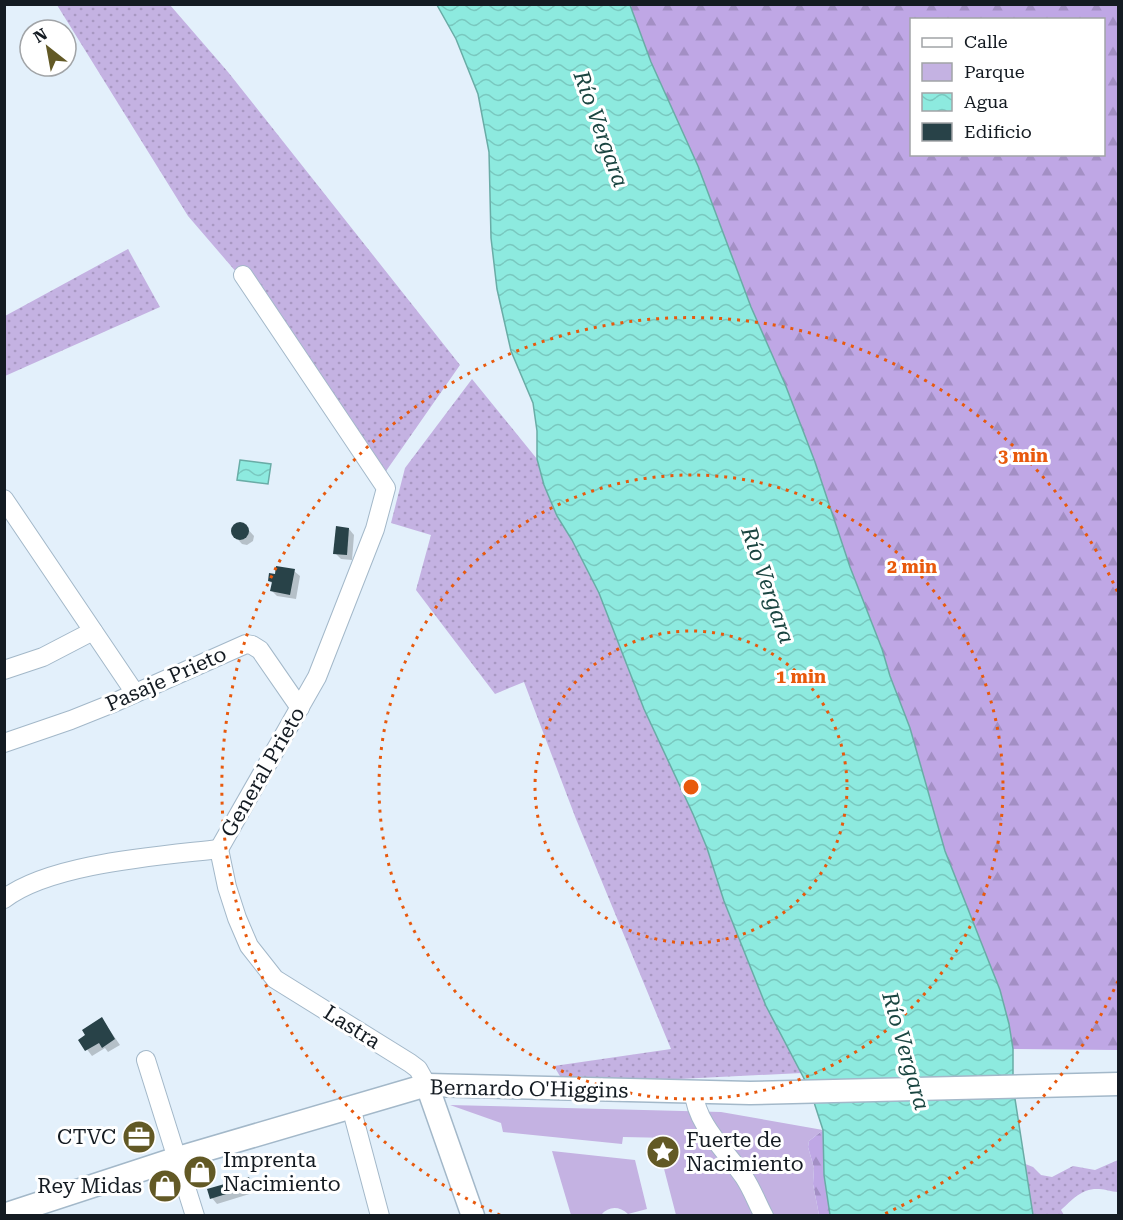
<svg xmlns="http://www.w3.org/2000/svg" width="1123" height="1220" font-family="'Roboto Serif',serif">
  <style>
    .grass { fill: url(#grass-dots) }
    .forest { fill: url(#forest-firs); fill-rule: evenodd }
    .park { fill: #c4b2e2 }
    .water { fill: url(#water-waves); stroke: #69aca6; stroke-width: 1.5 }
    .shadow { fill: #0003 }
    .building { fill: #284248 }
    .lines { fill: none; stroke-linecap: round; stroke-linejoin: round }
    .minor-casing { stroke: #a3b8c9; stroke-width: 20 }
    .major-casing { stroke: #a3b8c9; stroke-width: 25 }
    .minor { stroke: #fff; stroke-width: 18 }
    .major { stroke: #fff; stroke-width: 22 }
    .ring { fill: none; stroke: #e8590c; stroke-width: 3; stroke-dasharray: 3 6 }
    .labels { text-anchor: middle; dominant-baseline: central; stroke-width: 6; stroke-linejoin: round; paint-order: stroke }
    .street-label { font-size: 21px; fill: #141b22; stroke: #fff }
    .poi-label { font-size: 21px; fill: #141b22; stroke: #fff; text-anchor: end }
    .water-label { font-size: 22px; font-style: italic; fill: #1a4541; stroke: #fff }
    .centre { fill: #e8590c; stroke: #fff; stroke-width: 3 }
    .ring-label { font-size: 18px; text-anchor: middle; font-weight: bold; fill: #e8590c; stroke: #fff; stroke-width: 6; stroke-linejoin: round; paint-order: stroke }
  </style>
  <defs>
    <pattern id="grass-dots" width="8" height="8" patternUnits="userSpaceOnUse" patternTransform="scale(1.5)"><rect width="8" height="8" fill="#c4b2e2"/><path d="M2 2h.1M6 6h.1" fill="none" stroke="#a898c2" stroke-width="1.8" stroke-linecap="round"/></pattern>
    <pattern id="forest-firs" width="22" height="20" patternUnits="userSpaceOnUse" patternTransform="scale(1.5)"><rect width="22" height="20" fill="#bfa7e5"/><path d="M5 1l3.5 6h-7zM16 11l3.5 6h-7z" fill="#a38fc4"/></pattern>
    <pattern id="water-waves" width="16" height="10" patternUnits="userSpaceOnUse" patternTransform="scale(1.5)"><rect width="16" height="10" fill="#8deadf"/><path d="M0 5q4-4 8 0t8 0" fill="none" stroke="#79c8bf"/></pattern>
  </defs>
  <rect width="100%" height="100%" fill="#e3f0fb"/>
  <g class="grass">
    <polygon points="57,5 170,5 228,72 460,365 377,484 237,273 188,216"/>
    <polygon points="128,249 160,307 5,376 5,316"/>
    <polygon points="472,379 537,459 544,485 557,516 572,540 599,593 644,709 693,814 707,848 724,901 766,1006 802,1073 579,1084 561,1078 554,1066 671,1049 576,819 524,682 495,694 416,590 431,535 391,523 405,468"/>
    <path d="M1118 1160V1192C1111 1192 1106 1189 1099 1189 1082 1188 1073 1199 1061 1210L1064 1215H1033L1023 1163 1033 1167 1041 1175 1052 1177 1073 1166 1095 1170Z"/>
  </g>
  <g class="forest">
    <path d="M630 5H1118V1050L1013 1049 1009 1024 1000 990 945 851 910 728 890 676 882 649 850 567 815 462 785 384 751 307 698 166 651 62ZM912 20H1104V154H912Z"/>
    <polygon points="823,1130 824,1175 830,1215 819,1215 813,1184 814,1168 808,1147 809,1141"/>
  </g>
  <g class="park">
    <polygon points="450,1105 721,1112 823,1130 809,1141 808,1147 814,1168 813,1184 819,1215 676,1215 663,1165 673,1162 671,1138 623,1137 622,1144 503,1132 501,1123"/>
    <path d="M552 1151 635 1160 647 1209 628 1214C619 1206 609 1206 601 1215H571Z"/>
  </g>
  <g class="water">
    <polygon points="437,5 630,5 651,62 698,166 751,307 785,384 815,462 850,567 882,649 890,676 910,728 945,851 1000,990 1009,1024 1013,1049 1013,1086 1033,1215 830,1215 824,1175 823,1130 810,1090 766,1006 724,901 707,848 693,814 644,709 599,593 572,540 557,516 544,485 537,459 537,431 533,403 511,351 497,289 491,238 489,152 478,94 456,39"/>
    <polygon points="240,460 271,464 268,484 237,480"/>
  </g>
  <g class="shadow">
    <polygon points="238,524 245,526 254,536 253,541 247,545 242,544 233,534 234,527"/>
    <polygon points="349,529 354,535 352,560 341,559 335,553"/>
    <polygon points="294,571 300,576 296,599 277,596 272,591 273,584 269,581 276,576"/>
    <polygon points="102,1019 120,1045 108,1052 105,1048 92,1056 80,1040"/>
    <polygon points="249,1179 254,1184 256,1192 217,1204 212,1198"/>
  </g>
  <g class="building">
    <circle cx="240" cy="531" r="9"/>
    <polygon points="336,526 349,528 347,555 333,554"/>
    <polygon points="276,566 295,569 290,595 270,591 272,582 268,581 269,573 275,574"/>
    <polygon points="102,1017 115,1039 102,1048 99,1043 85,1051 78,1040 85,1035 82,1030"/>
    <polygon points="249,1177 252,1186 210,1199 207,1189"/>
  </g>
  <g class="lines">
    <defs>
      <g id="minor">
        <polyline points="4,499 135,693"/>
        <polyline points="4,670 43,657 93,631"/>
        <polyline points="4,743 71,720 111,704 246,644 252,645 260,650 300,708"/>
        <polyline points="219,849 317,677 375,529 386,488 243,275"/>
        <polyline points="219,849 227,887 237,918 249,946 275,979 410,1063 418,1069 427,1085"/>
        <path d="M4 899C51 863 160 856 219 849"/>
        <polyline points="146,1060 195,1216"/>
        <path d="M694 1092C695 1123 727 1152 744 1177 752 1189 757 1203 764 1216"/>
        <polyline points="351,1107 380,1216"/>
      </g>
      <g id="major">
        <polyline points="427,1085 473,1216"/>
        <polyline points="4,1215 178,1158 427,1085 750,1093 1118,1084"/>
      </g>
    </defs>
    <use href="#minor" class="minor-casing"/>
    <use href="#major" class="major-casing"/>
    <use href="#minor" class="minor"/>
    <use href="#major" class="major"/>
  </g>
  <g class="ring">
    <circle cx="691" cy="787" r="156"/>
    <circle cx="691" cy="787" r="312"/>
    <path d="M1118 981A469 469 0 0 1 882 1215M500 1215A469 469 0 1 1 1118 593"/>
  </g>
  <defs>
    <symbol id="office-disc" viewBox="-11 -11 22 22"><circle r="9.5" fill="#625925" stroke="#fff"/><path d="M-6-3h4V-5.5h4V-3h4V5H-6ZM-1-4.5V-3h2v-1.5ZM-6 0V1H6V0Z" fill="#fff"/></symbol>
    <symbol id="sight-disc" viewBox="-11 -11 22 22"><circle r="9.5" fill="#625925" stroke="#fff"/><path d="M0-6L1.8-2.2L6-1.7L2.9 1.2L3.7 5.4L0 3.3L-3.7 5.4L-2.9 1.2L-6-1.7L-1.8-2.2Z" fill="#fff"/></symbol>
    <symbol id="shop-disc" viewBox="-11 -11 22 22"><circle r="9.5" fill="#625925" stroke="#fff"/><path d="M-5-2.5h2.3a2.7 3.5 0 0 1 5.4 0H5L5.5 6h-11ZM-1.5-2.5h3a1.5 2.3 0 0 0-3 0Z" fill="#fff"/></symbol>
  </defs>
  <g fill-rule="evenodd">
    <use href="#office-disc" x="120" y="1118" width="38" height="38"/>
    <use href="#sight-disc" x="644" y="1133" width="38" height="38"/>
    <use href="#shop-disc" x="181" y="1153" width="38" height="38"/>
    <use href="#shop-disc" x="146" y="1167" width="38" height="38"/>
  </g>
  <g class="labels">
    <g class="street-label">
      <text transform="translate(166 679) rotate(-24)">Pasaje Prieto</text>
      <text transform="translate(263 772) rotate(-60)">General Prieto</text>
      <text transform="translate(352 1027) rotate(32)">Lastra</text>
      <text transform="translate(529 1089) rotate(1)">Bernardo O'Higgins</text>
    </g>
    <g class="poi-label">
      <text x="116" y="1137">CTVC</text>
      <text x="686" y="1140" text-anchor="start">Fuerte de<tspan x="686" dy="24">Nacimiento</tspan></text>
      <text x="223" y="1160" text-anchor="start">Imprenta<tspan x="223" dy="24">Nacimiento</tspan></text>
      <text x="142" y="1186">Rey Midas</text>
    </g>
    <g class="water-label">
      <text transform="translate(601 129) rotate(70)">Río Vergara</text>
      <text transform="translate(768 585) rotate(71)">Río Vergara</text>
      <text transform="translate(906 1051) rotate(74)">Río Vergara</text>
    </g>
  </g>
  <circle cx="691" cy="787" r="9" class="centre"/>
  <g class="ring-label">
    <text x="1023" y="462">3 min</text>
    <text x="912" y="573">2 min</text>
    <text x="801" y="683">1 min</text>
  </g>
  <rect width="1123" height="1220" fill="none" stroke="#141b22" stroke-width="12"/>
  <rect x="910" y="18" width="195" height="138" fill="#ffffff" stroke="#a1a4a7" stroke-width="1.5"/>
  <rect x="922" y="38" width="30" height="9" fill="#ffffff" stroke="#a1a4a7" stroke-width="1.5"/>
  <text x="964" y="48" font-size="18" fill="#141b22">Calle</text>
  <rect x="922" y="63" width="30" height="18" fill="#c4b2e2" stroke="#a1a4a7" stroke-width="1.5"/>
  <text x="964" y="78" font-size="18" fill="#141b22">Parque</text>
  <rect x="922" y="93" width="30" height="18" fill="url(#water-waves)" stroke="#a1a4a7" stroke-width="1.5"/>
  <text x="964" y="108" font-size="18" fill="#141b22">Agua</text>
  <rect x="922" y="123" width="30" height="18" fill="#284248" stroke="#a1a4a7" stroke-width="1.5"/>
  <text x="964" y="138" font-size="18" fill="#141b22">Edificio</text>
  <g transform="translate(48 48) rotate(329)"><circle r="28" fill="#ffffff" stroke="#a1a4a7" stroke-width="1.5"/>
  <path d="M0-4.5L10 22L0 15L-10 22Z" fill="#625925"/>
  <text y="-9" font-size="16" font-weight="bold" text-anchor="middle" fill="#141b22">N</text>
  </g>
</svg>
